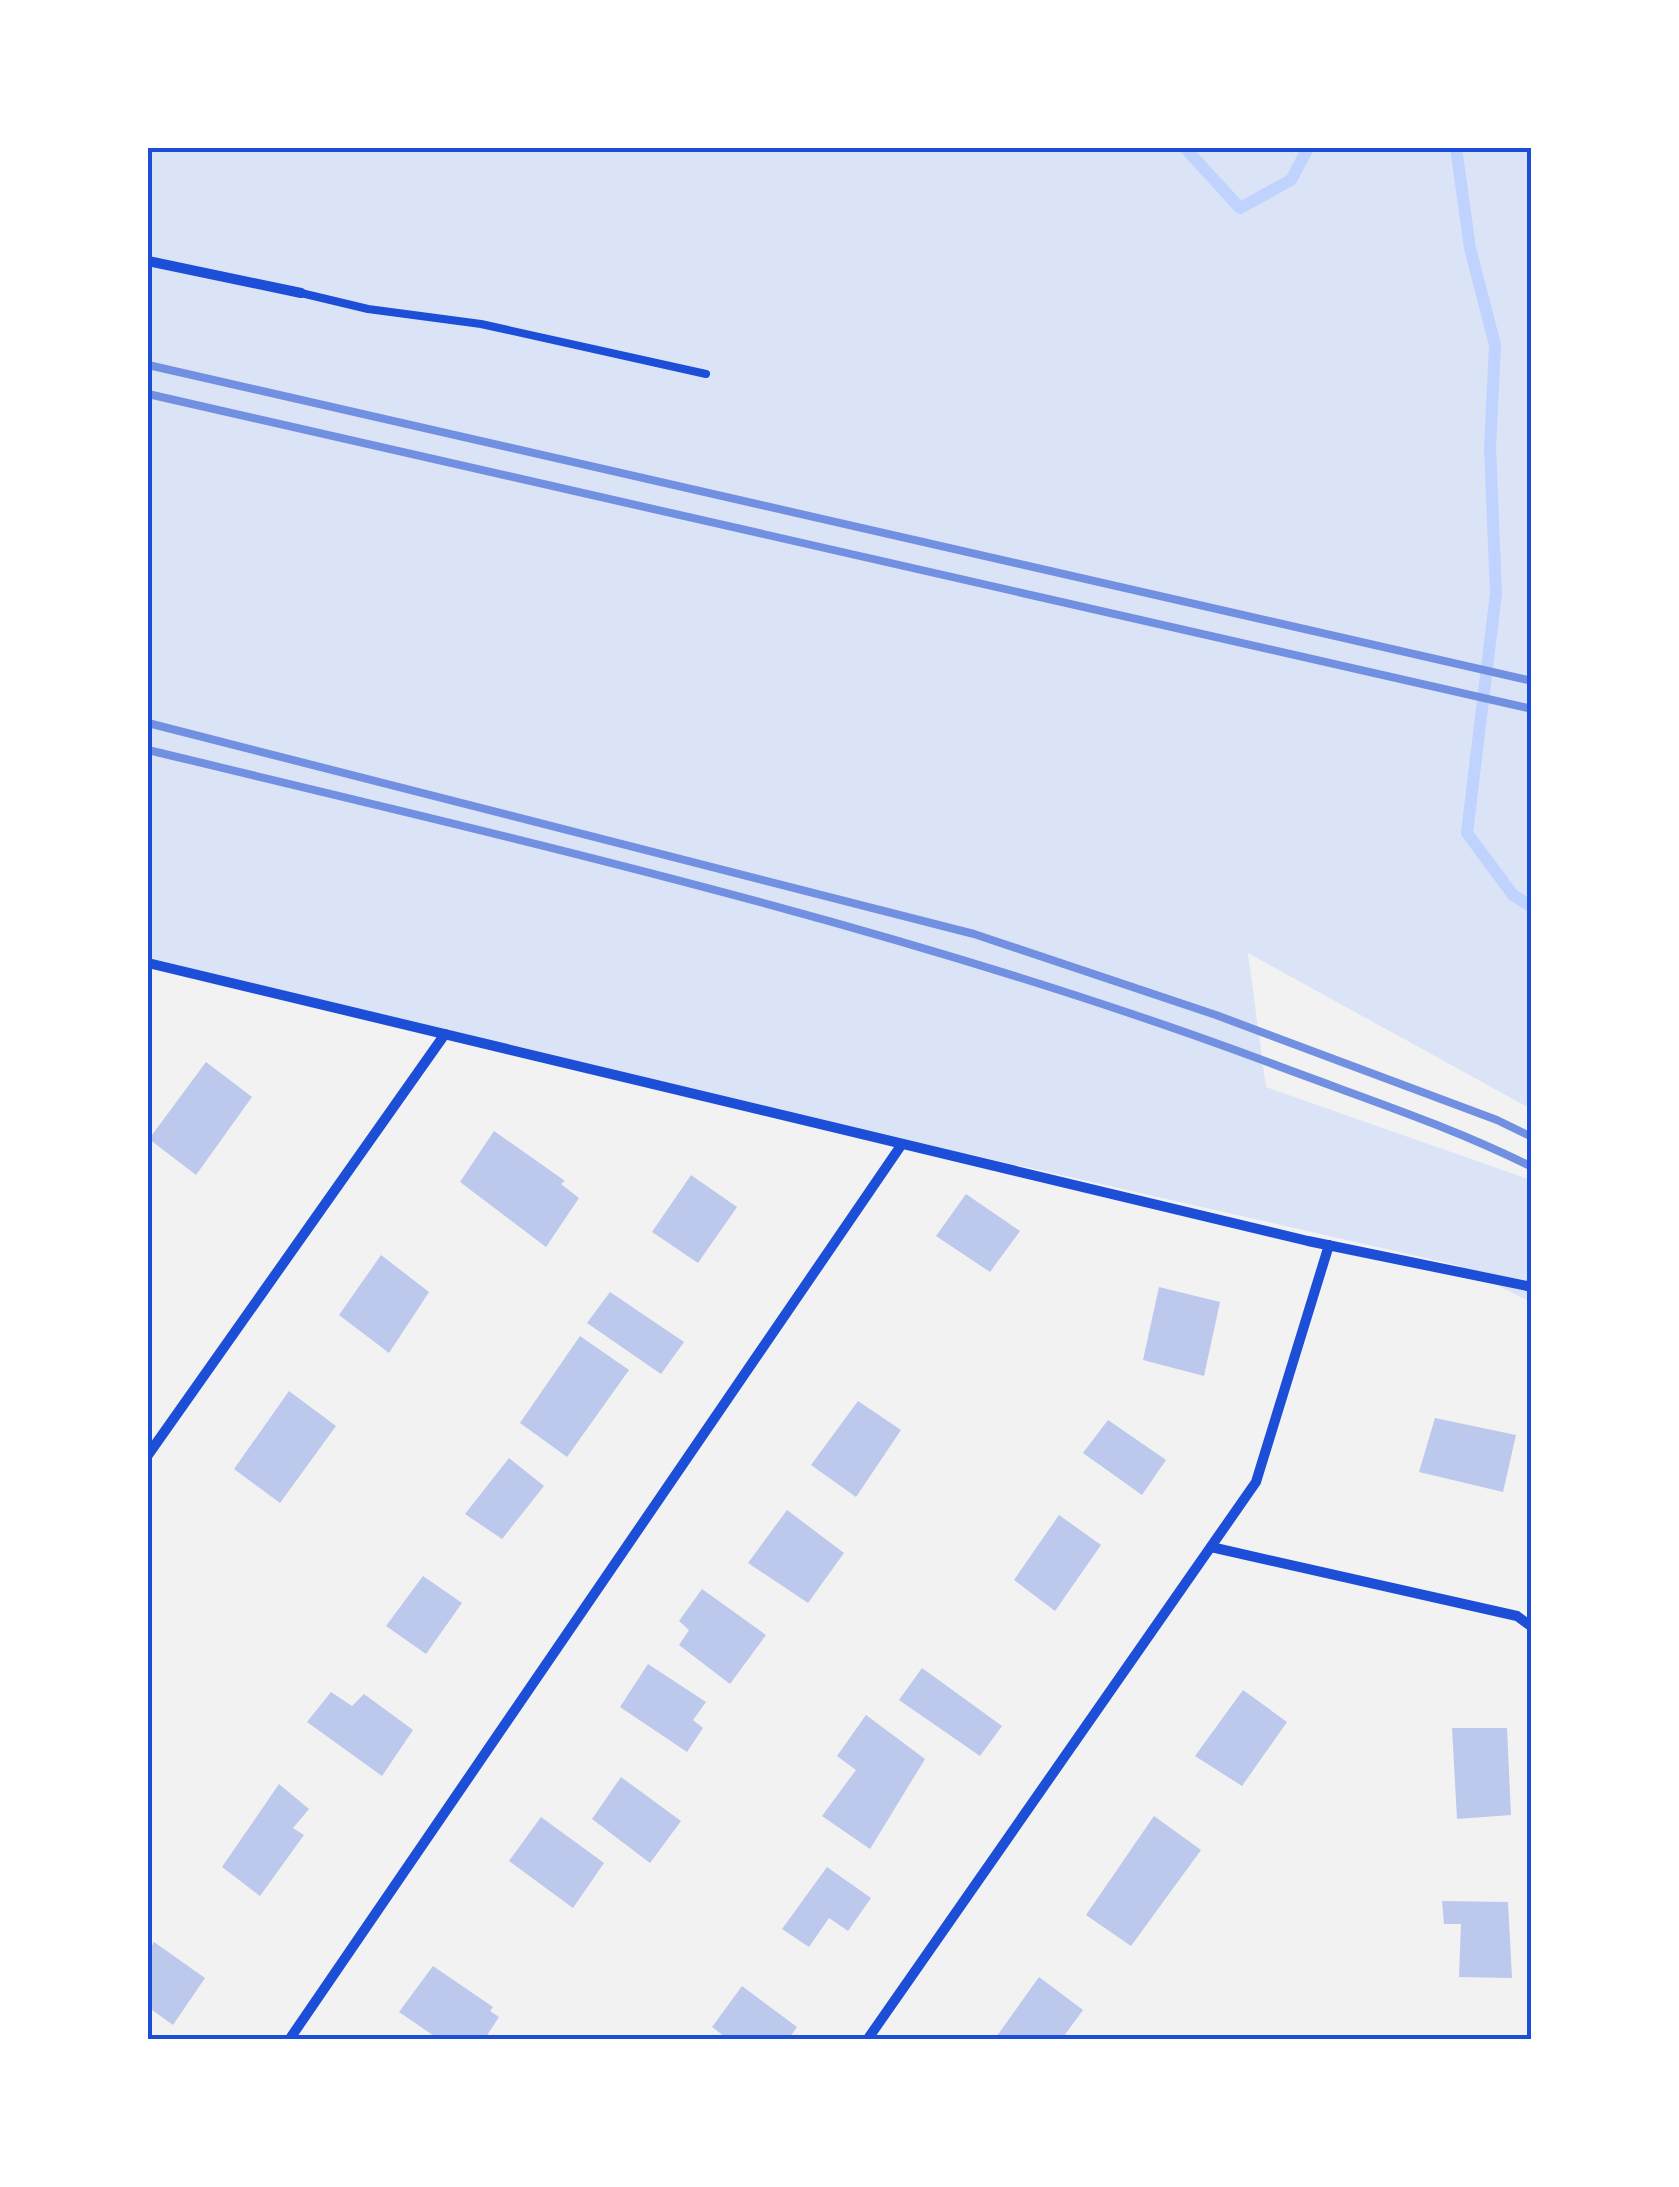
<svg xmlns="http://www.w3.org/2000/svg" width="1679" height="2187" font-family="'DM Sans',sans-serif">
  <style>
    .green { fill: #dbe4f7 }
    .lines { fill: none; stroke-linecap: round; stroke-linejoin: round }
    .stream { stroke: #bfd3fe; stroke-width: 12 }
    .building { fill: #bdc9ec }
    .service { stroke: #1d4ed8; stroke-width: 8 }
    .minor { stroke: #1d4ed8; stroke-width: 10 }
    .rail { stroke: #7290e2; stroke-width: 8 }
    .neatline { fill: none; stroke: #1d4ed8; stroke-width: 4 }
  </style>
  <rect width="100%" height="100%" fill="#f2f2f2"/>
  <polygon class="green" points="148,148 1531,148 1531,1109 1248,953 1266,1087 1531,1180 1531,1302 1456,1265 148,967"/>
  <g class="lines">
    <g class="stream">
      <polyline points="1185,148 1240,208 1291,180 1308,148"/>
      <polyline points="1456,148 1470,248 1495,345 1490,448 1496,593 1467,833 1513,895 1532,907"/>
    </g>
  </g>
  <g class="building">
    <polygon points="206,1062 252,1097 196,1175 149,1139"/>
    <polygon points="494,1131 565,1181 561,1184 579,1198 546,1247 460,1182"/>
    <polygon points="691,1175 737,1207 698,1263 652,1232"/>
    <polygon points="966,1194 1020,1231 990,1272 936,1236"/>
    <polygon points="381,1255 429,1292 389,1353 339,1315"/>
    <polygon points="1159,1287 1220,1302 1204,1376 1143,1360"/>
    <polygon points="610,1292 684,1342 661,1374 587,1323"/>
    <polygon points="580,1336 629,1370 567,1457 520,1423"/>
    <polygon points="289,1391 336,1426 280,1503 234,1469"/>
    <polygon points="858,1401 901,1430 856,1497 811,1465"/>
    <polygon points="1435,1418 1516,1435 1503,1492 1419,1472"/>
    <polygon points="1108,1420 1166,1460 1142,1495 1083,1453"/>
    <polygon points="509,1458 544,1486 502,1539 465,1514"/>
    <polygon points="787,1510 844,1553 808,1603 748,1563"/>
    <polygon points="1059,1515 1101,1545 1055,1611 1014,1580"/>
    <polygon points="423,1576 462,1603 426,1654 386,1626"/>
    <polygon points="702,1589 766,1635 730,1684 679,1645 689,1630 679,1621"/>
    <polygon points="648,1664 706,1702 693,1720 703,1728 687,1752 620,1707"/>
    <polygon points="922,1668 1002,1726 980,1756 899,1700"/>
    <polygon points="1243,1690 1287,1722 1242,1786 1195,1756"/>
    <polygon points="331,1692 352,1706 364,1694 413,1730 382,1776 307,1722"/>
    <polygon points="866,1715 925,1759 870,1849 822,1816 856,1770 837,1756"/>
    <polygon points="1452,1728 1507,1728 1511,1815 1457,1819"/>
    <polygon points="621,1777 681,1821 650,1863 592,1819"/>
    <polygon points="279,1784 309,1809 293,1828 304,1835 260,1896 222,1867"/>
    <polygon points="1154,1816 1201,1850 1131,1946 1086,1915"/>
    <polygon points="541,1817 604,1863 573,1908 509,1861"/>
    <polygon points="827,1867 871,1898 848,1931 829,1918 809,1947 782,1929"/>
    <polygon points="1442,1901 1508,1902 1512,1978 1459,1977 1461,1924 1444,1924"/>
    <polygon points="154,1942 205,1978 173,2025 148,2007 148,1952"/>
    <polygon points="433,1966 493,2007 490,2011 499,2017 484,2040 440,2040 399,2012"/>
    <polygon points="1039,1977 1083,2010 1061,2040 994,2040"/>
    <polygon points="742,1986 797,2027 788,2040 729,2040 712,2027"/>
  </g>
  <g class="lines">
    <polyline class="service" points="301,293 368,309 481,324 706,374"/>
    <g class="minor">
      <polyline points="148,261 301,293"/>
      <polyline points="148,963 1308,1241 1532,1287"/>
      <polyline points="148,1455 445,1034"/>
      <polyline points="1211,1547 1517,1616 1532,1627"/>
      <polyline points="289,2040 902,1144"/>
      <polyline points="867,2040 1256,1482 1329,1245"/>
    </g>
    <g class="rail">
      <polyline points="148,365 1532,681"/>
      <polyline points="148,394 1532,709"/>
      <polyline points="148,723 974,934 1216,1015 1497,1120 1532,1137"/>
      <path d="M148 750C521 840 905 927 1265 1061 1354 1095 1446 1124 1532 1167"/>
    </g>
  </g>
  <rect width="1679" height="2187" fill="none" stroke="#ffffff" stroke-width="300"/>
  <rect x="150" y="150" width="1379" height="1887" class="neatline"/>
</svg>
